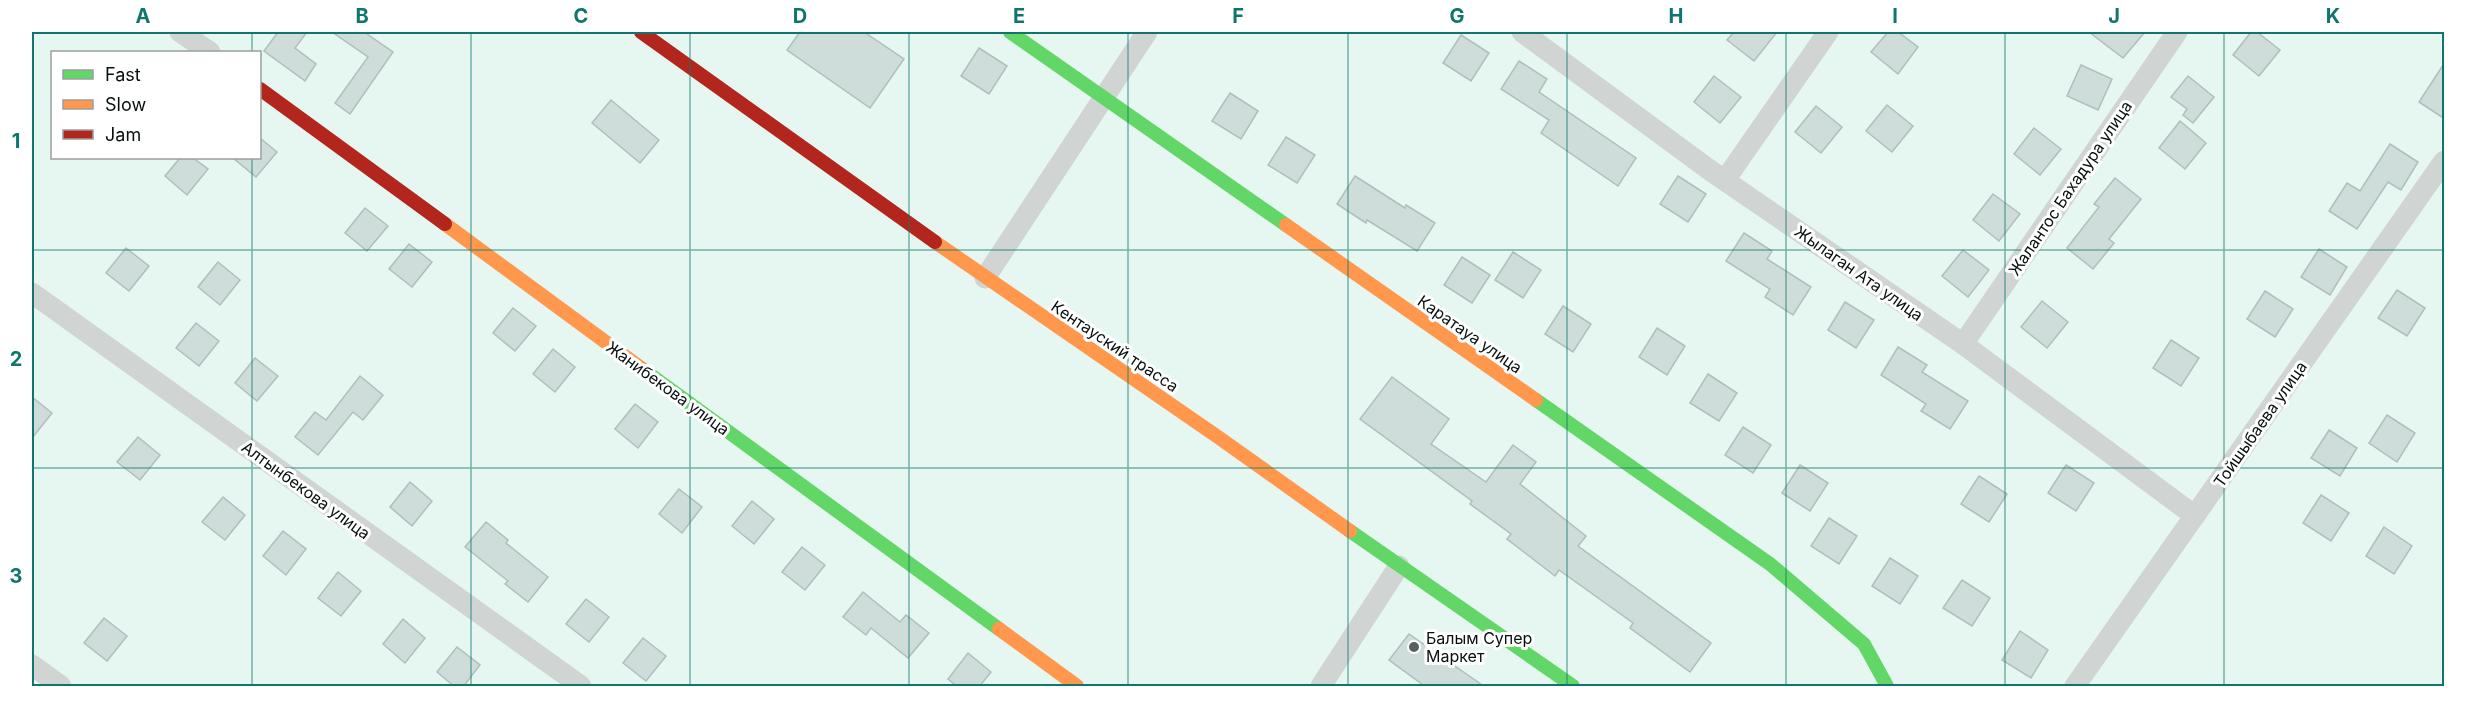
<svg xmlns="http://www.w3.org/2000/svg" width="2476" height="718" font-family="Inter,sans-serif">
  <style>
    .building { fill: #cfddda; stroke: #b0bebc; stroke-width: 1.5 }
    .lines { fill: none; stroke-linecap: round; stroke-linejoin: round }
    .street { stroke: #d0d5d4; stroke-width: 21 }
    .fast { stroke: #63d668; stroke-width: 14 }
    .slow { stroke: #ff974d; stroke-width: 14 }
    .jam { stroke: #b3261e; stroke-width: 14 }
    .grid { fill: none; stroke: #0f766e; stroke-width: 1.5; stroke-opacity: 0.55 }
    .poi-dot { fill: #54615e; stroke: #fff; stroke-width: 2 }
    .labels { text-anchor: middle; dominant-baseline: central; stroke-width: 6; stroke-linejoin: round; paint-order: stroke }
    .street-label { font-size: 16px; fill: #06100e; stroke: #fff }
    .poi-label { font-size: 16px; fill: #06100e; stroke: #fff; text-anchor: start }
    .neatline { fill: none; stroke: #0f766e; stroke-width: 2 }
    .grid-label { font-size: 20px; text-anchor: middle; font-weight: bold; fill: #0f766e }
  </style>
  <rect width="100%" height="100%" fill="#e6f7f2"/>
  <g class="building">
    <polygon points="278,32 307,32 295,48 316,64 305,81 264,51"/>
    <polygon points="332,32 364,32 393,52 350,114 335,103 368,57"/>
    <polygon points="800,32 864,32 904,59 870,108 787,50"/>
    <polygon points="1734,32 1777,32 1754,61 1727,40"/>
    <polygon points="1888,32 1898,32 1918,47 1898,74 1871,52"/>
    <polygon points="2089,32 2145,32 2123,58"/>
    <polygon points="2251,32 2257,32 2280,50 2259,76 2233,55"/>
    <polygon points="1461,35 1489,53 1471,81 1443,63"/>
    <polygon points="979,48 1007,66 989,94 961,76"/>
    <polygon points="1519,61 1547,79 1539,92 1636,158 1618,186 1541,133 1549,120 1501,89"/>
    <polygon points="2445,62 2445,119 2419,102"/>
    <polygon points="2081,65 2112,79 2098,110 2067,96"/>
    <polygon points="1714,76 1741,97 1720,123 1694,102"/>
    <polygon points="2188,76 2214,97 2193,123 2183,115 2187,109 2171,97"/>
    <polygon points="1230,93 1258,111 1241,139 1212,121"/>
    <polygon points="611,100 659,140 640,163 592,123"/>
    <polygon points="1887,105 1913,126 1892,152 1866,131"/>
    <polygon points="1816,106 1842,127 1821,153 1795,132"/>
    <polygon points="2180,121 2206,143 2185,169 2159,148"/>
    <polygon points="2034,128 2061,149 2040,175 2014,154"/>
    <polygon points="1286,137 1315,155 1297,183 1268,165"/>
    <polygon points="260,138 277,152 256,177 233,158 260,158"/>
    <polygon points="2390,144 2418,162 2401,190 2388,182 2357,229 2329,211 2347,183 2360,191"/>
    <polygon points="180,158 193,158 208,169 187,195 165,176"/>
    <polygon points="1355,176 1405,208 1406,205 1435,223 1417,251 1367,220 1366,223 1337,204"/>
    <polygon points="1678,176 1706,194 1688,222 1660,204"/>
    <polygon points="2115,178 2141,199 2109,239 2114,243 2093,269 2067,248 2099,207 2094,204"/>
    <polygon points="1993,194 2020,214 1999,241 1973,220"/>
    <polygon points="365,208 388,226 367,251 345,233"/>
    <polygon points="1744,233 1772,251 1767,259 1811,287 1793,315 1765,297 1770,289 1726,261"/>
    <polygon points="409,244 432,262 412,287 389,269"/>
    <polygon points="126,248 149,266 129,291 106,273"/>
    <polygon points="2319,249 2347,267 2330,295 2301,277"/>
    <polygon points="1963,250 1989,270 1968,297 1942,276"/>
    <polygon points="1513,252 1541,270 1523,298 1495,280"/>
    <polygon points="1462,257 1490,275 1472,303 1444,285"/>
    <polygon points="218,262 240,280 220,305 198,287"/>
    <polygon points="2397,290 2425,308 2407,336 2378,318"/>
    <polygon points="2265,291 2293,309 2275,337 2247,319"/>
    <polygon points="2042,301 2068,322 2047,348 2021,327"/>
    <polygon points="1845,302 1874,320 1856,348 1828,330"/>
    <polygon points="1563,306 1591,324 1573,352 1545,334"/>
    <polygon points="513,308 536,326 515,351 493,333"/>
    <polygon points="196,323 219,341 199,366 176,348"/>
    <polygon points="1657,328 1685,346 1667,375 1639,357"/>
    <polygon points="2171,340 2199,358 2181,386 2153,368"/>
    <polygon points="1898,347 1927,365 1922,372 1968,401 1950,429 1921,411 1926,404 1881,375"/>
    <polygon points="553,349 575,367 555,392 533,374"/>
    <polygon points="255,358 278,376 257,401 235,383"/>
    <polygon points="1708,374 1737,393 1719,421 1690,403"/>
    <polygon points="360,376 383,395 363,420 353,412 318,455 295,437 315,412 326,420"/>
    <polygon points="1392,377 1449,419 1431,444 1486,482 1513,445 1536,462 1520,484 1586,536 1578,546 1711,643 1690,672 1630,628 1633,623 1559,570 1555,576 1507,539 1511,534 1470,504 1472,501 1360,419"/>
    <polygon points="32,397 52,413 32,438"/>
    <polygon points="635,404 658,422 638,448 615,429"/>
    <polygon points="2387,415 2415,433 2397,462 2369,443"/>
    <polygon points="1743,427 1771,445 1753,473 1725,455"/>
    <polygon points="2329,430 2357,448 2340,476 2311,458"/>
    <polygon points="138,437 160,455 140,480 117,462"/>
    <polygon points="1800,465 1828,483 1810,511 1782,493"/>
    <polygon points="2066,465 2094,483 2076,511 2048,493"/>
    <polygon points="1979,476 2007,494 1989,522 1961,504"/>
    <polygon points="410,482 432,501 412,526 390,507"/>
    <polygon points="679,489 702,507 682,533 659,514"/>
    <polygon points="2321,495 2349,513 2331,541 2303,523"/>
    <polygon points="223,497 245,515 225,540 202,522"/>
    <polygon points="752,501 774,519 754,544 732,526"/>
    <polygon points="1829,518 1857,536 1839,564 1811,546"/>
    <polygon points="486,522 508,540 506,543 548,577 528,602 505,584 508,581 465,547"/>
    <polygon points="2384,527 2412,546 2394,574 2366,556"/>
    <polygon points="283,531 306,549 286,575 263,556"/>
    <polygon points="802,547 825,565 805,590 782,572"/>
    <polygon points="1890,558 1918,576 1900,604 1872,586"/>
    <polygon points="338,572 361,591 341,616 318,598"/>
    <polygon points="1962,580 1990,598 1972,626 1943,608"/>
    <polygon points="863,592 900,622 906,615 929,633 908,658 871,628 866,635 843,617"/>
    <polygon points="586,599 609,617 589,642 566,624"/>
    <polygon points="104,618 127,636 107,661 84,643"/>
    <polygon points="403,619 425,638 405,663 383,644"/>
    <polygon points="2020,631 2048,650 2031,678 2002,660"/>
    <polygon points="1409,634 1485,687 1426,687 1389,660"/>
    <polygon points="643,638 666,656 646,681 623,663"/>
    <polygon points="457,647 480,665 463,687 455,687 437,672"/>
    <polygon points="968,653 991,672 979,687 958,687 948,679"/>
  </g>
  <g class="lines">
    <g class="street">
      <polyline points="180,32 210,52"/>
      <polyline points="1522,32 1711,171 1963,344 2195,516"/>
      <polyline points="1725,180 1828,32"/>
      <polyline points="985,278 1147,32"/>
      <polyline points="32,293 581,686"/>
      <polyline points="1963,344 2177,32"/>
      <polyline points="32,665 61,686"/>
      <polyline points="1321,686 1399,566"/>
      <polyline points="2075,686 2444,161"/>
    </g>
    <g class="fast">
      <polyline points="1010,32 1286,225"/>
      <polyline points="645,371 999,629"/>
      <polyline points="1536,400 1770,564 1864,644 1887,686"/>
      <polyline points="1350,531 1573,686"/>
    </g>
    <g class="slow">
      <polyline points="445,224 645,371"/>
      <polyline points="1286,225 1536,400"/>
      <polyline points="935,242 1218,437 1350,531"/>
      <polyline points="999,629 1077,686"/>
    </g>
    <g class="jam">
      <polyline points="641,32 935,242"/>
      <polyline points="260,89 445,224"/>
    </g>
  </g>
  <path class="grid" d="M252 32V52M471 32V686M690 32V686M909 32V686M1128 32V686M1348 32V686M1567 32V686M1786 32V686M2005 32V686M2224 32V686M252 158V686M32 250H2444M32 468H2444"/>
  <circle class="poi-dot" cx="1414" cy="647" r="6"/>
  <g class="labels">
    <g class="street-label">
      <text transform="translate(2070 188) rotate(-56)">Жалантос Бахадура улица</text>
      <text transform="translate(1859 273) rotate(35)">Жылаган Ата улица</text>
      <text transform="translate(1470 334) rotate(35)">Каратауа улица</text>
      <text transform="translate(1115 346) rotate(34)">Кентауский трасса</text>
      <text transform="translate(668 388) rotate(36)">Жанибекова улица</text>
      <text transform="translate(2260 424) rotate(-55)">Тойшыбаева улица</text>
      <text transform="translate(306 490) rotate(36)">Алтынбекова улица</text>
    </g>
    <g class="poi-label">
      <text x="1426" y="638">Балым Супер<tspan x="1426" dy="18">Маркет</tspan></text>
    </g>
  </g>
  <rect width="2476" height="718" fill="none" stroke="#ffffff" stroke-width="66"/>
  <rect x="51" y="51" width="210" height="108" fill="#ffffff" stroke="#9b9f9f" stroke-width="1.5"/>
  <rect x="63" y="70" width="30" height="9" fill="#63d668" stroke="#9b9f9f" stroke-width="1.5"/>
  <text x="105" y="81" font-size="18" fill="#06100e">Fast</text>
  <rect x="63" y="100" width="30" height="9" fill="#ff974d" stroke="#9b9f9f" stroke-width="1.5"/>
  <text x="105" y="111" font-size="18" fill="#06100e">Slow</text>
  <rect x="63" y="130" width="30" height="9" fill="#b3261e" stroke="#9b9f9f" stroke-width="1.5"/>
  <text x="105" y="141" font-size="18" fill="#06100e">Jam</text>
  <rect x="33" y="33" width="2410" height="652" class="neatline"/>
  <g class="grid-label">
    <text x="143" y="23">A</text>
    <text x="362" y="23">B</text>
    <text x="581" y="23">C</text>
    <text x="800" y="23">D</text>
    <text x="1019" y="23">E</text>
    <text x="1238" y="23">F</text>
    <text x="1457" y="23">G</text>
    <text x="1676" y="23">H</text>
    <text x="1895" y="23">I</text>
    <text x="2114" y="23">J</text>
    <text x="2333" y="23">K</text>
    <text x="16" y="148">1</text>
    <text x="16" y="366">2</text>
    <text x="16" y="583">3</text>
  </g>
</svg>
